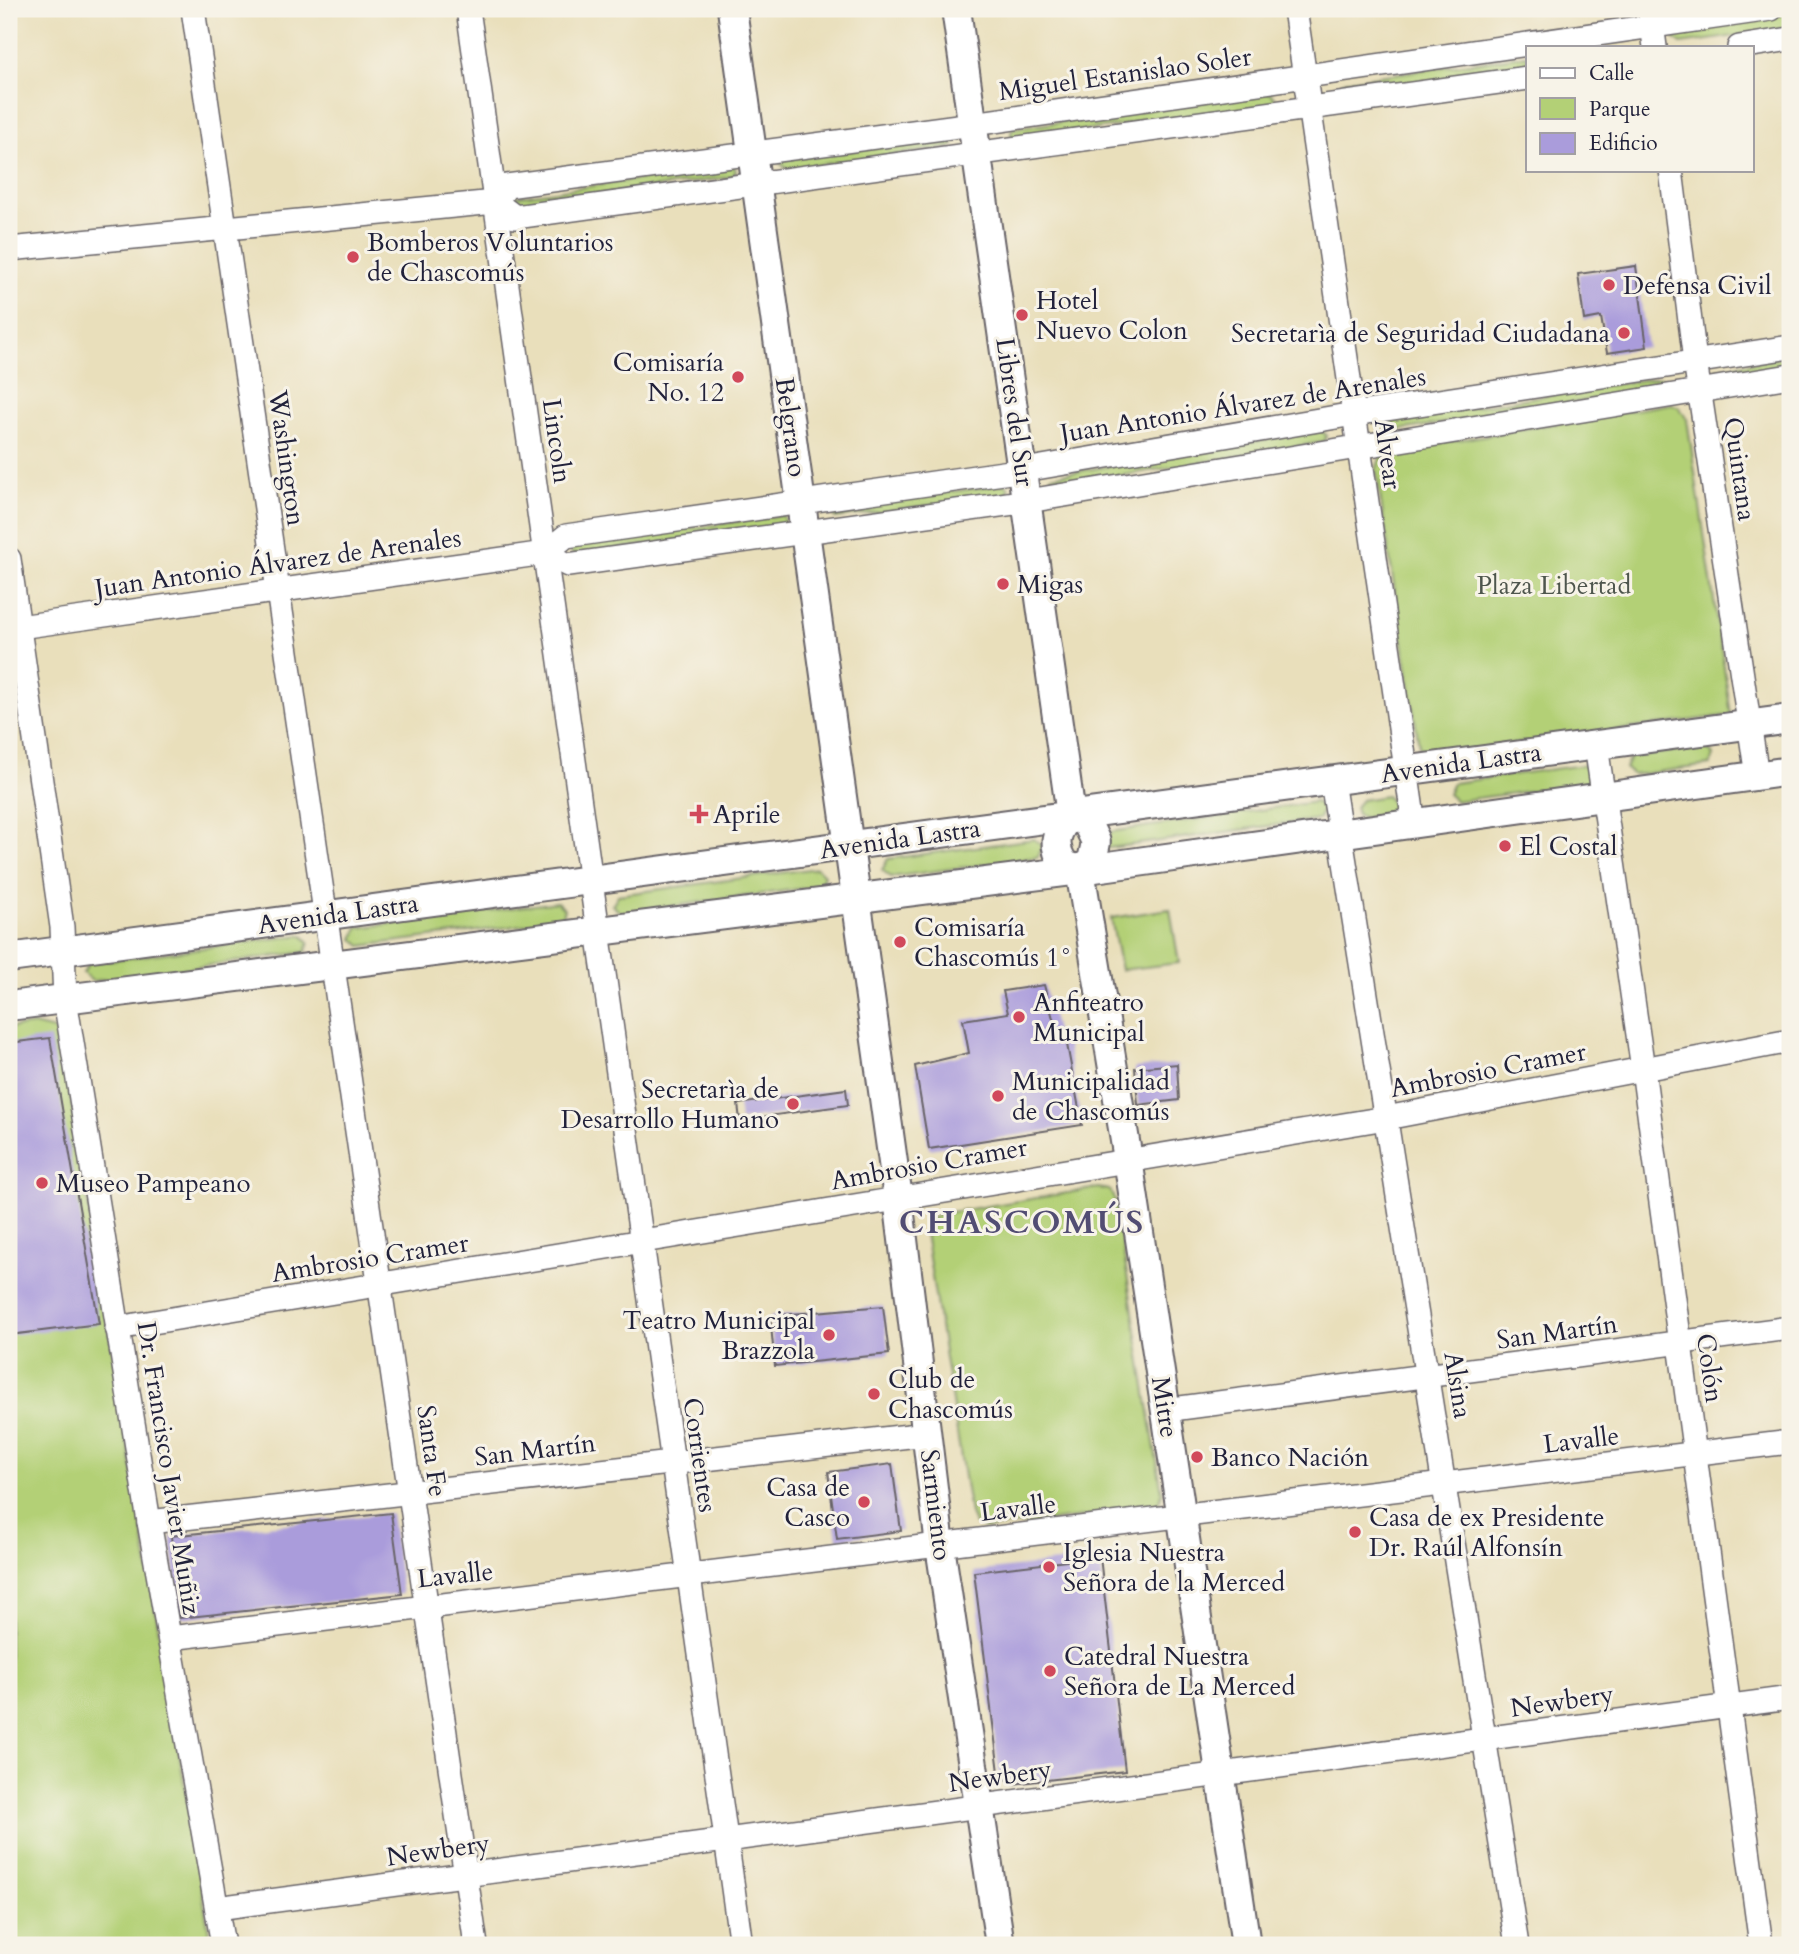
<svg xmlns="http://www.w3.org/2000/svg" width="1799" height="1954" font-family="Cardo,serif">
  <style>
    .green { fill: #b3d076; stroke: #6a7958; stroke-width: 2 }
    .building { fill: #aa9cdb }
    .lines { fill: none; stroke-linecap: round; stroke-linejoin: round }
    .minor-casing { stroke: #686468; stroke-width: 26 }
    .major-casing { stroke: #686468; stroke-width: 32 }
    .minor { stroke: #fff; stroke-width: 23 }
    .major { stroke: #fff; stroke-width: 28 }
    .poi-dot { fill: #d1495b; stroke: #f7f3e8; stroke-width: 2.5 }
    .labels { text-anchor: middle; dominant-baseline: central; stroke-width: 6; stroke-linejoin: round; paint-order: stroke }
    .street-label { font-size: 26px; fill: #22223b; stroke: #f7f3e8 }
    .poi-label { font-size: 26px; fill: #22223b; stroke: #f7f3e8; text-anchor: start }
    .park-label { font-size: 26px; fill: #4e564d; stroke: #f7f3e8 }
    .district-label { font-size: 33px; font-weight: bold; letter-spacing: 2px; fill: #524d73; stroke: #f7f3e8 }
  </style>
  <rect width="100%" height="100%" fill="#f7f3e8"/>
  <filter id="ink" filterUnits="userSpaceOnUse"><feTurbulence type="fractalNoise" baseFrequency=".0143" numOctaves="2"/><feDisplacementMap in="SourceGraphic" scale="14" xChannelSelector="R" yChannelSelector="G"/><feConvolveMatrix kernelMatrix="1 2 1 2 8 2 1 2 1" color-interpolation-filters="sRGB"/></filter>
  <filter id="wash" filterUnits="userSpaceOnUse"><feTurbulence type="fractalNoise" baseFrequency=".00686" numOctaves="4" result="noise"/><feDisplacementMap in="SourceGraphic" scale="28" xChannelSelector="R" yChannelSelector="G"/><feGaussianBlur stdDeviation="1.57" result="paint"/><feColorMatrix in="noise" values="0 0 0 0 0 0 0 0 0 0 0 0 0 0 0 0 0 1.4 0 .05"/><feComposite in="paint" operator="in"/></filter>
  <g filter="url(#wash)">
    <rect width="100%" height="100%" fill="#e9dfbb"/>
    <g class="green">
      <polygon points="1790,14 1790,28 1681,44 1674,38 1680,31"/>
      <polygon points="1528,55 1528,68 1341,94 1338,88 1344,81"/>
      <polygon points="1269,92 1275,98 1270,105 1014,140 1011,134 1012,129"/>
      <polygon points="954,136 956,141 952,147 787,169 780,163 780,160"/>
      <polygon points="734,166 736,171 732,177 519,206 512,200 513,197"/>
      <polygon points="1790,356 1790,370 1716,378 1717,369"/>
      <polygon points="1661,377 1663,382 1659,389 1388,432 1384,426 1386,421"/>
      <polygon points="1670,404 1679,407 1687,419 1731,715 1424,756 1419,746 1376,470 1382,453"/>
      <polygon points="1321,430 1327,436 1323,442 1053,487 1049,482 1051,476"/>
      <polygon points="1006,484 1009,489 1005,495 835,518 831,512 831,509"/>
      <polygon points="782,515 785,520 781,526 573,555 570,549 570,546"/>
      <polygon points="1706,747 1713,755 1710,765 1633,775 1625,768 1631,757"/>
      <polygon points="1583,765 1588,769 1590,779 1587,783 1456,801 1448,794 1453,783"/>
      <polygon points="1386,796 1393,803 1390,814 1364,818 1357,814 1355,807 1361,800"/>
      <polygon points="1315,802 1323,808 1319,819 1109,848 1105,847 1103,833"/>
      <polygon points="1034,839 1042,846 1038,857 891,877 882,870 888,859"/>
      <polygon points="817,868 824,875 820,886 621,913 612,905 618,895"/>
      <polygon points="557,902 564,909 561,920 361,946 353,939 358,928"/>
      <polygon points="1170,909 1179,963 1121,970 1111,918"/>
      <polygon points="302,935 309,942 306,952 92,981 83,973 89,963"/>
      <polygon points="34,1025 54,1030 62,1047 211,1945 9,1945 9,1028"/>
      <polygon points="1098,1188 1109,1190 1115,1200 1162,1493 1158,1504 1149,1509 984,1529 974,1523 970,1514 925,1233 929,1221 939,1214"/>
    </g>
    <g id="blocks">
      <g class="building">
        <polygon points="1636,266 1647,347 1607,353 1601,317 1584,320 1578,274"/>
        <polygon points="1044,985 1059,1041 1066,1039 1082,1125 929,1149 915,1066 969,1053 963,1020 1008,1013 1003,991"/>
        <polygon points="50,1038 99,1324 9,1335 9,1043"/>
        <polygon points="1177,1064 1179,1100 1138,1105 1135,1068"/>
        <polygon points="846,1089 848,1105 740,1120 738,1104"/>
        <polygon points="883,1306 889,1354 775,1366 770,1316"/>
        <polygon points="892,1464 901,1531 837,1539 828,1472"/>
        <polygon points="391,1513 402,1594 180,1618 171,1536"/>
        <polygon points="1100,1557 1125,1771 1012,1784 999,1772 974,1572"/>
      </g>
    </g>
  </g>
  <g filter="url(#ink)">
    <use href="#blocks" fill-opacity="0" stroke="#686468" stroke-width="2"/>
    <g class="lines">
      <defs>
        <g id="minor">
          <polyline points="193,9 476,1945"/>
          <polyline points="468,9 741,1945"/>
          <polyline points="1295,9 1414,824"/>
          <polyline points="1650,9 1655,47"/>
          <polyline points="1739,47 1790,39"/>
          <polyline points="1671,170 1695,361 1757,776"/>
          <polyline points="495,202 507,186 973,124 1771,9"/>
          <polyline points="9,249 495,202 515,217 1528,78"/>
          <polyline points="545,553 568,565 1028,501 1790,376"/>
          <polyline points="9,559 62,927 65,999 149,1522 223,1945"/>
          <polyline points="19,627 545,553 566,536 1024,470 1354,414 1790,347"/>
          <polyline points="1596,745 1643,1069 1761,1945"/>
          <polyline points="1332,781 1517,1945"/>
          <polyline points="117,1328 1386,1118 1790,1041"/>
          <polyline points="1165,1410 1790,1328"/>
          <polyline points="149,1522 927,1434"/>
          <polyline points="170,1638 1790,1442"/>
          <polyline points="217,1908 1790,1698"/>
        </g>
        <g id="major">
          <polyline points="732,9 898,1198 940,1546 1000,1945"/>
          <polyline points="956,9 1071,815"/>
          <polyline points="1071,815 1087,823 1096,842 1092,861 1080,870"/>
          <path d="M1071 815C1055 831 1051 846 1065 865L1080 870"/>
          <polyline points="1080,870 1128,1159 1246,1945"/>
          <polyline points="9,958 1790,719"/>
          <polyline points="9,1006 1080,870 1790,771"/>
        </g>
      </defs>
      <use href="#minor" class="minor-casing"/>
      <use href="#major" class="major-casing"/>
      <use href="#minor" class="minor"/>
      <use href="#major" class="major"/>
    </g>
  </g>
  <g class="poi-dot">
    <circle cx="353" cy="257" r="7"/>
    <circle cx="1609" cy="285" r="7"/>
    <circle cx="1022" cy="315" r="7"/>
    <circle cx="1624" cy="333" r="7"/>
    <circle cx="738" cy="377" r="7"/>
    <circle cx="1003" cy="584" r="7"/>
    <path d="M695.5 803.5h7v7h7v7h-7v7h-7v-7h-7v-7h7z"/>
    <circle cx="1505" cy="846" r="7"/>
    <circle cx="900" cy="942" r="7"/>
    <circle cx="1019" cy="1017" r="7"/>
    <circle cx="998" cy="1096" r="7"/>
    <circle cx="793" cy="1104" r="7"/>
    <circle cx="42" cy="1183" r="7"/>
    <circle cx="829" cy="1335" r="7"/>
    <circle cx="874" cy="1394" r="7"/>
    <circle cx="1197" cy="1457" r="7"/>
    <circle cx="864" cy="1502" r="7"/>
    <circle cx="1355" cy="1532" r="7"/>
    <circle cx="1049" cy="1567" r="7"/>
    <circle cx="1050" cy="1671" r="7"/>
  </g>
  <g class="labels">
    <g class="street-label">
      <text transform="translate(1125 74) rotate(-8)">Miguel Estanislao Soler</text>
      <text transform="translate(1243 405) rotate(-9)">Juan Antonio Álvarez de Arenales</text>
      <text transform="translate(1015 412) rotate(82)">Libres del Sur</text>
      <text transform="translate(791 427) rotate(82)">Belgrano</text>
      <text transform="translate(557 441) rotate(82)">Lincoln</text>
      <text transform="translate(1388 454) rotate(82)">Alvear</text>
      <text transform="translate(287 458) rotate(82)">Washington</text>
      <text transform="translate(1740 469) rotate(82)">Quintana</text>
      <text transform="translate(278 563) rotate(-8)">Juan Antonio Álvarez de Arenales</text>
      <text transform="translate(1461 763) rotate(-8)">Avenida Lastra</text>
      <text transform="translate(900 839) rotate(-8)">Avenida Lastra</text>
      <text transform="translate(338 914) rotate(-8)">Avenida Lastra</text>
      <text transform="translate(1488 1070) rotate(-11)">Ambrosio Cramer</text>
      <text transform="translate(929 1164) rotate(-10)">Ambrosio Cramer</text>
      <text transform="translate(370 1258) rotate(-9)">Ambrosio Cramer</text>
      <text transform="translate(1557 1332) rotate(-8)">San Martín</text>
      <text transform="translate(1710 1368) rotate(82)">Colón</text>
      <text transform="translate(1458 1385) rotate(81)">Alsina</text>
      <text transform="translate(1165 1407) rotate(81)">Mitre</text>
      <text transform="translate(1581 1440) rotate(-7)">Lavalle</text>
      <text transform="translate(535 1450) rotate(-7)">San Martín</text>
      <text transform="translate(432 1451) rotate(82)">Santa Fe</text>
      <text transform="translate(700 1455) rotate(82)">Corrientes</text>
      <text transform="translate(169 1468) rotate(81)">Dr. Francisco Javier Muñiz</text>
      <text transform="translate(936 1505) rotate(83)">Sarmiento</text>
      <text transform="translate(1018 1508) rotate(-7)">Lavalle</text>
      <text transform="translate(455 1575) rotate(-6)">Lavalle</text>
      <text transform="translate(1562 1701) rotate(-8)">Newbery</text>
      <text transform="translate(1000 1776) rotate(-8)">Newbery</text>
      <text transform="translate(438 1850) rotate(-8)">Newbery</text>
    </g>
    <g class="poi-label">
      <text x="367" y="242">Bomberos Voluntarios<tspan x="367" dy="30">de Chascomús</tspan></text>
      <text x="1623" y="285">Defensa Civil</text>
      <text x="1036" y="300">Hotel<tspan x="1036" dy="30">Nuevo Colon</tspan></text>
      <text x="1610" y="333" text-anchor="end">Secretarìa de Seguridad Ciudadana</text>
      <text x="724" y="362" text-anchor="end">Comisaría<tspan x="724" dy="30">No. 12</tspan></text>
      <text x="1017" y="584">Migas</text>
      <text x="713" y="814">Aprile</text>
      <text x="1519" y="846">El Costal</text>
      <text x="914" y="927">Comisaría<tspan x="914" dy="30">Chascomús 1°</tspan></text>
      <text x="1033" y="1002">Anfiteatro<tspan x="1033" dy="30">Municipal</tspan></text>
      <text x="1012" y="1081">Municipalidad<tspan x="1012" dy="30">de Chascomús</tspan></text>
      <text x="779" y="1089" text-anchor="end">Secretarìa de<tspan x="779" dy="30">Desarrollo Humano</tspan></text>
      <text x="56" y="1183">Museo Pampeano</text>
      <text x="815" y="1320" text-anchor="end">Teatro Municipal<tspan x="815" dy="30">Brazzola</tspan></text>
      <text x="888" y="1379">Club de<tspan x="888" dy="30">Chascomús</tspan></text>
      <text x="1211" y="1457">Banco Nación</text>
      <text x="850" y="1487" text-anchor="end">Casa de<tspan x="850" dy="30">Casco</tspan></text>
      <text x="1369" y="1517">Casa de ex Presidente<tspan x="1369" dy="30">Dr. Raúl Alfonsín</tspan></text>
      <text x="1063" y="1552">Iglesia Nuestra<tspan x="1063" dy="30">Señora de la Merced</tspan></text>
      <text x="1064" y="1656">Catedral Nuestra<tspan x="1064" dy="30">Señora de La Merced</tspan></text>
    </g>
    <g class="park-label">
      <text x="1554" y="585">Plaza Libertad</text>
    </g>
    <g class="district-label">
      <text x="1022" y="1222">CHASCOMÚS</text>
    </g>
  </g>
  <rect width="1799" height="1954" fill="none" stroke="#f7f3e8" stroke-width="35"/>
  <rect x="1526" y="46" width="228" height="126" fill="#f7f3e8" stroke="#a29fa3" stroke-width="2"/>
  <rect x="1540" y="68" width="35" height="10" fill="#ffffff" stroke="#a29fa3" stroke-width="2"/>
  <text x="1589" y="80" font-size="21" fill="#22223b">Calle</text>
  <rect x="1540" y="98" width="35" height="21" fill="#b3d076" stroke="#a29fa3" stroke-width="2"/>
  <text x="1589" y="116" font-size="21" fill="#22223b">Parque</text>
  <rect x="1540" y="133" width="35" height="21" fill="#aa9cdb" stroke="#a29fa3" stroke-width="2"/>
  <text x="1589" y="150" font-size="21" fill="#22223b">Edificio</text>
</svg>
